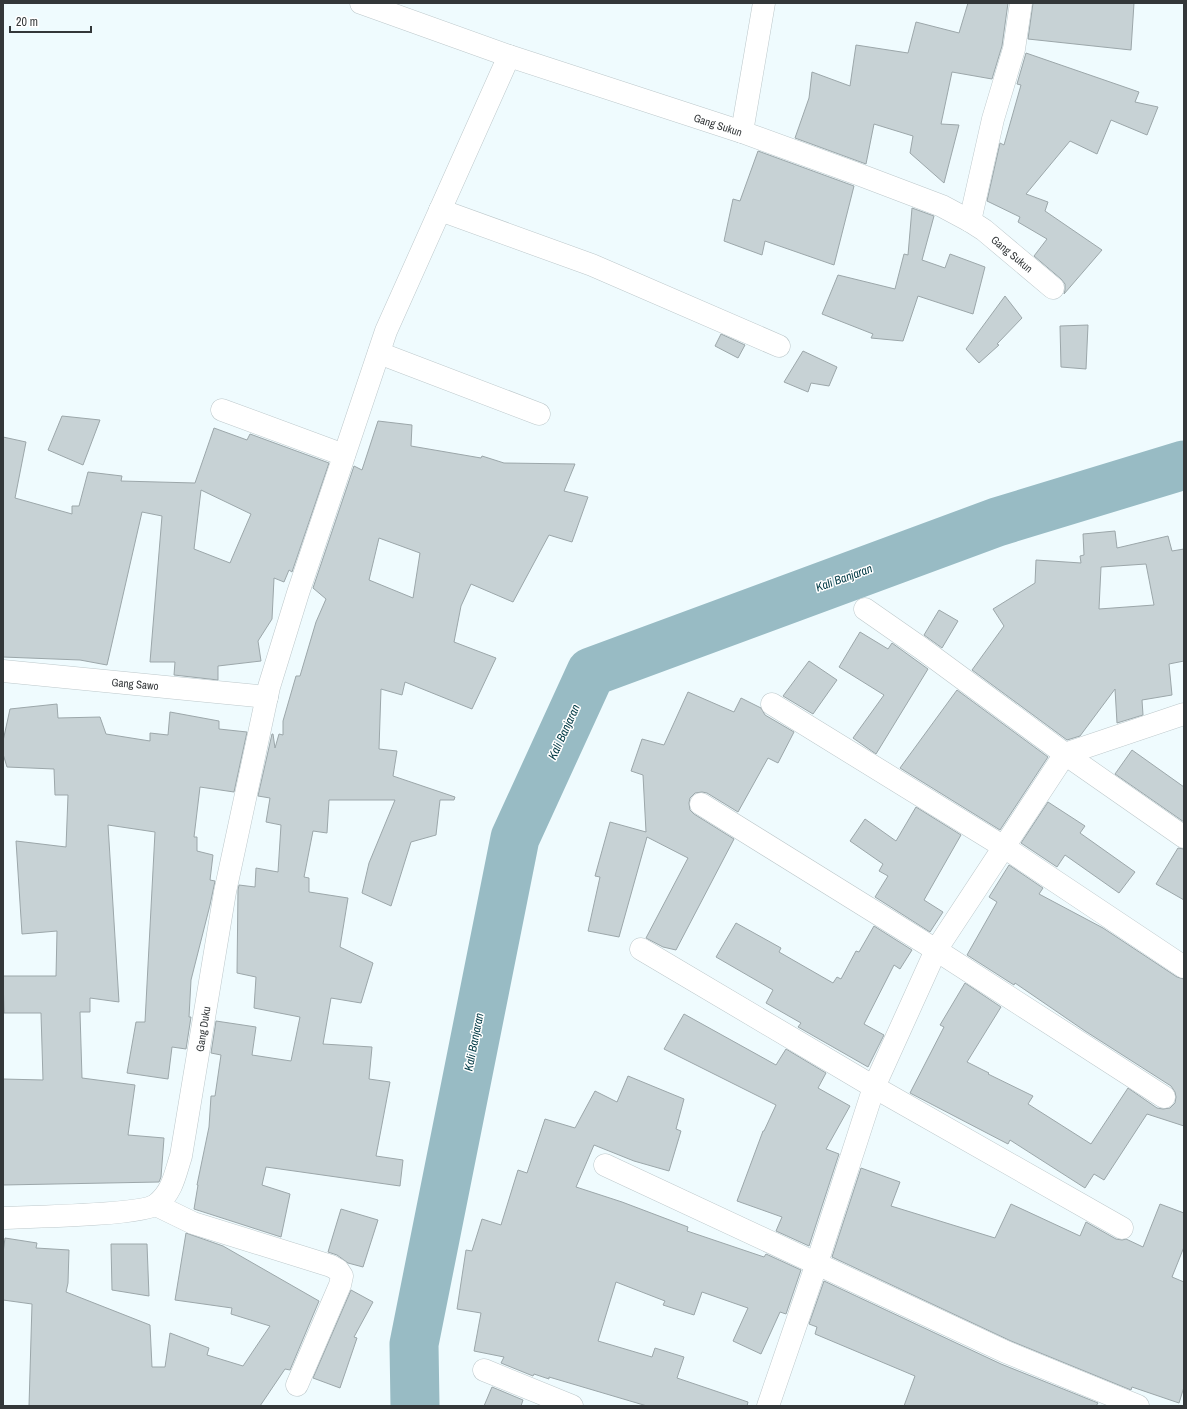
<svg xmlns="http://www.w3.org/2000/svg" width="1187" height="1409" font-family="'Archivo Narrow',sans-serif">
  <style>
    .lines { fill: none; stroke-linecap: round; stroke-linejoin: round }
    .river { stroke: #98bbc4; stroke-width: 49 }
    .building { fill: #c7d2d5; stroke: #9ca7aa; fill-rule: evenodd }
    .street-casing { stroke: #bdc8cb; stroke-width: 23 }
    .street { stroke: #fff; stroke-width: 22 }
    .labels { text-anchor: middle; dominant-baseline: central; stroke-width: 3; stroke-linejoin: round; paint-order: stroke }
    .street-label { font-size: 11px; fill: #333739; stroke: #fff }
    .water-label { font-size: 12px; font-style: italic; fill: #003944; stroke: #fff }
  </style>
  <rect width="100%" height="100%" fill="#effbfe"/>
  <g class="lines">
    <polyline class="river" points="415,1406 414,1344 515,838 591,672 997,522 1184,465"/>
  </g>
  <g class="building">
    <polygon points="968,3 1008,3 1002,46 992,79 952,72 941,124 959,125 944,183 910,153 913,136 874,124 866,164 795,138 809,98 812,72 850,86 856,45 908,53 916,22 959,33"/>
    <polygon points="1033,3 1134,3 1131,50 1028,39"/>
    <polygon points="1026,53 1139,92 1135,102 1158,107 1147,135 1111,120 1097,154 1070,141 1026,194 1048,202 1045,211 1102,250 1064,294 1065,290 1065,284 1061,279 1034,256 1047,239 1018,222 1020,217 987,201 1000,143 1004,145 1021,85 1017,84"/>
    <polygon points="758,151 854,186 834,265 765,241 762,255 724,241 733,199 740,201"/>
    <polygon points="912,208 934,216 922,260 945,268 950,254 985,267 973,314 918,296 903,341 871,338 873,334 822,314 838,275 895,289 904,254 908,255"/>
    <polygon points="1005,296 1022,318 997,344 999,345 979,363 966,349"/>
    <polygon points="1088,325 1086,369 1061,367 1060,326"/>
    <polygon points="721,334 745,345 738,358 715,346"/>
    <polygon points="803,351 837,367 829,386 811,383 808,392 784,382"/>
    <polygon points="62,416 100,420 83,465 48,450"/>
    <path d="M378 421 412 425 411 446 481 458 482 456 504 463 575 464 564 491 588 497 572 542 549 535 513 602 471 584 461 606 454 642 496 658 472 709 405 682 402 695 381 689 379 749 397 751 393 776 455 797 454 800H440L436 835 411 842 391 906 362 893 369 863 395 800H329L327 833 313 831 304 877 309 878V892L348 898 340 947 373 963 361 1003 331 998 323 1044 372 1047 369 1079 390 1082 376 1156 403 1160 400 1186 266 1167 262 1185 290 1194 281 1237 194 1209 198 1185H197L209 1127 211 1096H215L221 1055 211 1053 216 1021 256 1027 252 1055 291 1061 300 1017 254 1008 256 977 237 973 238 890 239 885 255 887 256 868 278 872 281 825 266 822 270 798 258 796 272 734H273L275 748 279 734 283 735V721L296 676H300L316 622 326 599 313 588 354 466 362 470ZM379 538 420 553 413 598 369 580Z"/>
    <path d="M214 428 247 440 250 434 329 463 292 572 289 570 284 582 274 578 272 619 258 641 261 661 218 666V680L174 675 175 662H150L162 516 142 512 107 665 80 660 3 657V437L26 442 15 498 72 514V506H79L88 472 122 476 121 481 195 483ZM201 490 251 514 230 563 194 549Z"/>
    <path d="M1115 531 1117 548 1168 536 1172 551 1184 549V661L1169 664 1172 695 1142 700 1143 715 1117 723 1115 689 1080 736 1067 740 972 670 1004 626 993 609 1035 583 1036 560 1081 563 1080 556 1084 555 1083 534ZM1146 564 1154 605 1099 609 1101 567Z"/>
    <polygon points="939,610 958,621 942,648 924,635"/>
    <polygon points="860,632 888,649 892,643 928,669 876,754 853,738 884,695 839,667"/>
    <polygon points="809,661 837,680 813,714 783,696"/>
    <polygon points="957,690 1048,757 1000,830 900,768"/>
    <polygon points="688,692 734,712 741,698 761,708 765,715 794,732 778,763 768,758 738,812 707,793 702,792 695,793 690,798 689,803 690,810 694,814 734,839 676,950 663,947 646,938 688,858 647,837 619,937 588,931 600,877 595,876 610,822 646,832 643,775 631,771 642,739 664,745"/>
    <polygon points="57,704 58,718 100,717 106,734 150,741 150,733 168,735 170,712 219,721 219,729 247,732 234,792 200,787 194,837 197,837 197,851 213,855 210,880 215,881 210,905 191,980 189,1017 191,1017 186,1049 172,1047 168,1079 127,1073 136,1022 145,1022 155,832 108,825 119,1002 90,998 90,1012 80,1012 82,1078 135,1085 128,1135 164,1138 161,1177 159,1182 3,1185 3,1079 43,1080 41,1013 4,1013 3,976 56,976 57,931 22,934 16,841 66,847 68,795 55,795 54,769 7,767 3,754 3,741 10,709"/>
    <polygon points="1132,750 1184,787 1184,822 1115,774"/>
    <polygon points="1048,802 1085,826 1080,833 1135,872 1119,893 1065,855 1057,867 1021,843"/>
    <polygon points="916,807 961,835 924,900 943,912 930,932 875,897 888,876 879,871 883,864 850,841 865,819 896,841"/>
    <polygon points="1178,848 1184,849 1184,900 1156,884"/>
    <polygon points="1009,865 1043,888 1039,894 1103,928 1177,977 1184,979 1184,1126 1147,1114 1104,1180 1094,1174 1085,1188 1010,1140 1008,1144 910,1093 944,1027 940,1025 965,983 1001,1007 967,1062 989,1073 988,1074 1033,1096 1028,1104 1091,1144 1128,1088 1157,1108 1163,1109 1170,1108 1175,1103 1176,1097 1175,1092 1171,1086 1085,1031 1015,983 1014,985 967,955 997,902 989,897"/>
    <polygon points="736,923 781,948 779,952 833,983 837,977 841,979 856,951 859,952 874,926 912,950 900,969 894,965 864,1024 884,1035 868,1067 798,1027 801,1023 766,1003 773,990 716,957"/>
    <polygon points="684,1014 776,1065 786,1049 826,1073 818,1088 850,1106 826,1149 839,1154 809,1246 776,1231 782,1217 737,1201 763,1131 764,1131 776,1105 664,1049"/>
    <polygon points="628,1076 684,1099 676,1129 681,1131 669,1171 634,1161 594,1145 576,1187 622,1202 688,1227 687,1231 764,1257 766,1254 801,1270 786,1314 780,1312 761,1354 733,1341 748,1308 702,1292 694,1315 663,1305 665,1301 616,1282 598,1341 652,1357 655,1348 684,1357 677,1378 748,1402 747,1406 647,1406 549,1377 549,1379 534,1374 533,1376 501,1363 504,1357 474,1351 481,1313 457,1309 466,1250 472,1251 482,1219 501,1225 518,1170 527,1173 545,1119 575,1128 595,1091 617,1102"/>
    <polygon points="861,1168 900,1182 891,1206 995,1238 1011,1204 1080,1236 1086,1222 1116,1239 1122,1240 1126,1239 1143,1247 1160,1204 1184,1213 1184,1247 1172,1277 1184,1282 1184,1387 1179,1403 1132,1387 1131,1390 1011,1341 832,1257"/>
    <polygon points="341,1209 378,1220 363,1267 348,1263 337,1255 328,1252"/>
    <polygon points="186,1233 223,1246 319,1301 290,1370 285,1369 260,1406 29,1406 32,1304 3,1300 3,1253 5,1238 37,1243 36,1248 69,1250 68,1283 66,1292 150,1325 152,1367 165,1367 170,1333 209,1348 207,1355 243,1366 270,1326 231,1314 232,1308 175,1300"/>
    <polygon points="111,1244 147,1244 149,1296 112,1290"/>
    <polygon points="824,1281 1001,1364 1098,1403 1096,1406 904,1406 915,1376 815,1334 817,1327 809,1324"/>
    <polygon points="351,1290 373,1302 354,1337 357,1338 340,1388 313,1378"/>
    <polygon points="492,1387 523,1400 521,1406 484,1406"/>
  </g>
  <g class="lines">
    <defs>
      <g id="street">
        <polyline points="361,3 509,56 742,132 855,173 942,206 970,221 984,230 1053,288"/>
        <polyline points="742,132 764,3"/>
        <polyline points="440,210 592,265 779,346"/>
        <polyline points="970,221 993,119 1014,49 1021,3"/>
        <polyline points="379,353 539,414"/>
        <polyline points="222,410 344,455"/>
        <polyline points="865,609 921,648 1065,754 1184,837"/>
        <polyline points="3,671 267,697"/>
        <polyline points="772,704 1004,847 1184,967"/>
        <polyline points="701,804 936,950 1164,1097"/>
        <polyline points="641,949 874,1087 1122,1228"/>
        <polyline points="605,1165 1006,1352 1138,1406"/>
        <polyline points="156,1205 193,1223 331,1266 338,1270 342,1276 340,1285 297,1385"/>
        <path d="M3 1218C27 1217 144 1215 157 1204 173 1191 175 1174 181 1156L225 892 269 687 298 593 386 331 509 56"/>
        <polyline points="484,1370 572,1406"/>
        <polyline points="768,1406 817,1263 874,1087 936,950 1065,754 1184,714"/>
      </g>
    </defs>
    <use href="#street" class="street-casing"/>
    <use href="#street" class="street"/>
  </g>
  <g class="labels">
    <g class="street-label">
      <text transform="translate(718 125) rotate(18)">Gang Sukun</text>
      <text transform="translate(1012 254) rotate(40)">Gang Sukun</text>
      <text transform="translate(135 684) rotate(5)">Gang Sawo</text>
      <text transform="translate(203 1029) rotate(-81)">Gang Duku</text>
    </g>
    <g class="water-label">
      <text transform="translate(844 578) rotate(-20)">Kali Banjaran</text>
      <text transform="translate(564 732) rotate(-65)">Kali Banjaran</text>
      <text transform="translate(474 1042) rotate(-79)">Kali Banjaran</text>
    </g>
  </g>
  <rect width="1187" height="1409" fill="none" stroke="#333739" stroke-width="8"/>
  <path d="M10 26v6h81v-6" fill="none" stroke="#333739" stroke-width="2"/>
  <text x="16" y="26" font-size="12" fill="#333739" stroke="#ffffff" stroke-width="3" paint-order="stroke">20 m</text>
</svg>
